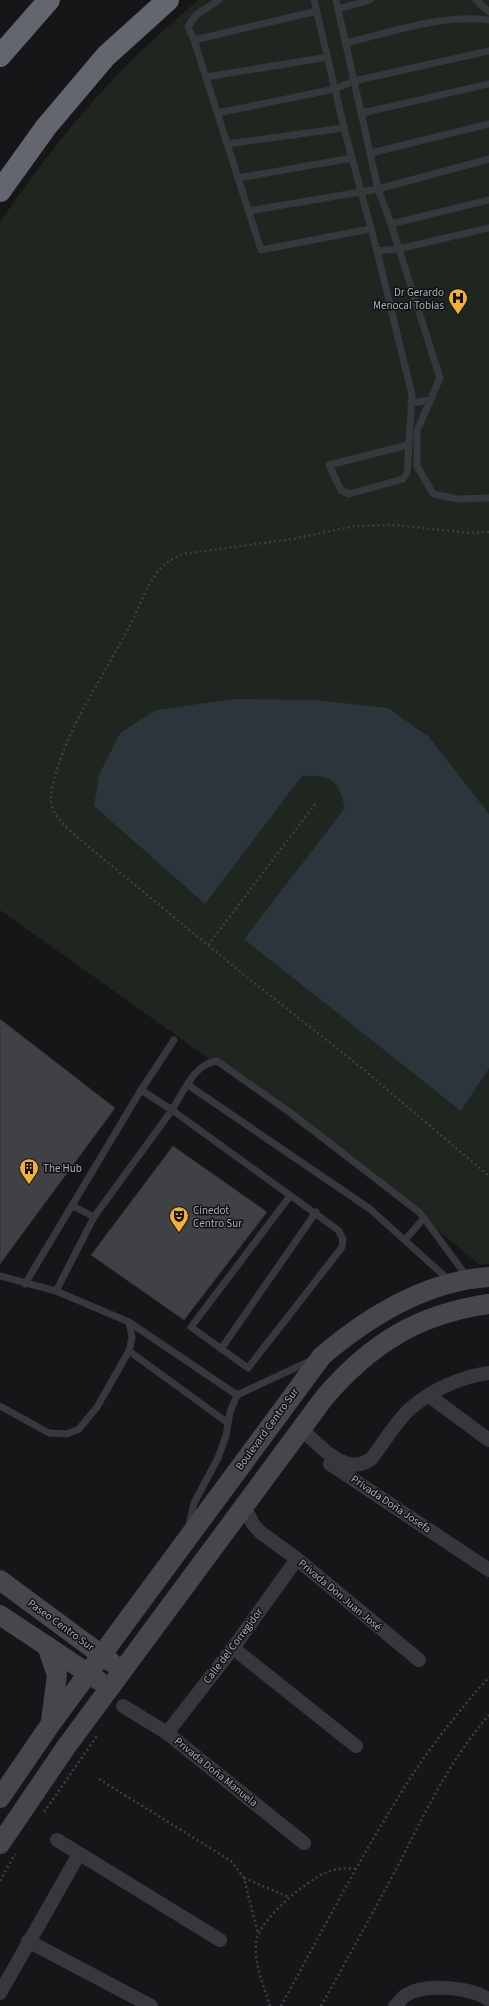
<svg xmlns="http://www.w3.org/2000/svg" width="489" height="2006" font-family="'Source Sans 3',sans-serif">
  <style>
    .green { fill: #1e261f }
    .water { fill: #2c353c }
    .building { fill: #404145; stroke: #303034 }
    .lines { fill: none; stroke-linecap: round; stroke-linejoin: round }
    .path { stroke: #3d3f44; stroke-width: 2.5; stroke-dasharray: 2 3; stroke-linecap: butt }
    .lane { stroke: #37383d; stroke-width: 7 }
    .street { stroke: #37383d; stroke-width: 14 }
    .secondary { stroke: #45474d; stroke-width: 20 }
    .highway { stroke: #63666e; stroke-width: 22 }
    .labels { text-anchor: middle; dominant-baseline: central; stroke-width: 3; stroke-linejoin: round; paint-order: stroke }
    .poi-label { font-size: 11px; fill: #a8adb8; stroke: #111113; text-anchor: start }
    .street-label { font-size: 11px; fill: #a8adb8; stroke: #111113 }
  </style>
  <rect width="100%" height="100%" fill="#161618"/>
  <path class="green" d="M198 0H489V1264L480 1265 425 1220 239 1080 0 910V222C33 175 66 130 105 88 134 56 166 28 198 0Z"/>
  <path class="water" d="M234 699 316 700 388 708 429 737 489 814V1068L461 1111 244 939 345 808C338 779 331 775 302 776L205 904 94 806 99 775 120 733 156 710Z"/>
  <g class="building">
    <polygon points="0,1019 115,1108 0,1264"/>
    <polygon points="173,1146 267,1212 184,1320 91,1255"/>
  </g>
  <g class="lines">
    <g class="path">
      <path d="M489 532 471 533 394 525 354 526 293 539 182 554C172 559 163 564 156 574 145 589 139 608 130 625 105 675 56 743 51 798 50 814 66 827 77 837L243 974 363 1069 489 1176"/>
      <polyline points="208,945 316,803"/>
      <polyline points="99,1779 231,1861 244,1878 258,1934"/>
      <polyline points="44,1812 97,1736"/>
      <polyline points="244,1878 289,1897"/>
      <polyline points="0,1881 15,1854"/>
      <path d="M270 2006C264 1987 254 1963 256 1943 258 1920 306 1881 327 1872 337 1868 348 1868 358 1869"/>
      <path d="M281 2006C326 1924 369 1840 421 1762 442 1732 465 1704 489 1677"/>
      <path d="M321 2006C348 1958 375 1909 401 1860 426 1810 452 1757 489 1715"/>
    </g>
    <g class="lane">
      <polyline points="219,0 196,15 188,27 194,40 261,250 370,229"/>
      <polyline points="314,0 344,128 377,251 412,395 407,473 403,479 349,494 341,490 329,465 408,445"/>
      <polyline points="336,0 378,189 391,224 440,378 417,431 417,466 433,494 458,499 489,498"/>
      <polyline points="476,0 489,12"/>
      <polyline points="338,9 370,0"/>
      <polyline points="194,40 317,11"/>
      <path d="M346 43C392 32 442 14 489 20"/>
      <polyline points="206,77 328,57"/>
      <polyline points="217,113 335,89 354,81 489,51"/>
      <polyline points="362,113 489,84"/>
      <polyline points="227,144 344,128"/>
      <polyline points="371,153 489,124"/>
      <polyline points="238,178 352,158"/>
      <polyline points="248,211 378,189 489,159"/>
      <polyline points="391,224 489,200"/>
      <polyline points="377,251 398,249 489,228"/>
      <polyline points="411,403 430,400"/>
      <polyline points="188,1085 370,1209 450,1281"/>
      <polyline points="141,1090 174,1040"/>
      <polyline points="73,1206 94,1217"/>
      <polyline points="405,1240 424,1218"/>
      <polyline points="0,1276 56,1291 129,1322 237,1395"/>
      <path d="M25 1284 141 1090 172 1110C183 1092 195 1063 217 1061L291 1113 420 1213 468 1278"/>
      <polyline points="56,1291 94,1217 172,1110 338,1230 343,1239 342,1247 329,1264 248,1368 191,1327 290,1196"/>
      <polyline points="129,1322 132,1338 129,1351"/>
      <polyline points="221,1349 316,1212"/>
      <polyline points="0,1406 49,1433 67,1434 79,1429 97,1407 129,1351 228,1423"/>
      <polyline points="189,1526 194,1503 218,1458 226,1436 230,1412 237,1395 312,1360"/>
    </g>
    <g class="street">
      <polyline points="428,1395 489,1440"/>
      <path d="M301 1429C319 1444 345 1478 371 1459 384 1443 395 1422 411 1408 431 1390 463 1376 489 1373"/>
      <polyline points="330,1464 489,1570"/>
      <polyline points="244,1506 253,1524 260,1532 297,1559 419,1660"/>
      <polyline points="233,1648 356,1746"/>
      <polyline points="123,1706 167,1733 304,1843"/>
      <polyline points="167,1733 233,1648 297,1559"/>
      <polyline points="57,1840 220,1940"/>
      <polyline points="28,1941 151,2006"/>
      <polyline points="0,1993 79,1854"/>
      <path d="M395 2006C399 2003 402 1997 406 1995 424 1983 473 1987 489 2000"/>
    </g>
    <g class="secondary">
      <polyline points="0,1580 111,1662"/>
      <polyline points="0,1615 98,1680"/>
      <polyline points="47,1646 57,1675 51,1721"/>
      <path d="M0 1798 50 1725 322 1356C369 1316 426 1281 489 1277"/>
      <path d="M0 1844 66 1747 324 1398C370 1344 418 1314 489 1304"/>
    </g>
    <g class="highway">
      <polyline points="0,56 49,0"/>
      <polyline points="0,191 46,127 106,56 168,0"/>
    </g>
  </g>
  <defs>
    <symbol id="hospital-pin" viewBox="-11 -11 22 30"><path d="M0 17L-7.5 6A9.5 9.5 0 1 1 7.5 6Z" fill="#f2b134" stroke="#111113"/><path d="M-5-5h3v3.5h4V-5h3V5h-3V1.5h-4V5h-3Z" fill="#111"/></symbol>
    <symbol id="building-pin" viewBox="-11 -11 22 30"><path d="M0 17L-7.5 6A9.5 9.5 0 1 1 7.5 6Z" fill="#f2b134" stroke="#111113"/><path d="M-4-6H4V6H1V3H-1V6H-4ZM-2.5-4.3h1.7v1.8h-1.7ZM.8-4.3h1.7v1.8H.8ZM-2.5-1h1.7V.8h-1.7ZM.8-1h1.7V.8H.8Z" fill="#111"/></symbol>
    <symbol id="theatre-pin" viewBox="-11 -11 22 30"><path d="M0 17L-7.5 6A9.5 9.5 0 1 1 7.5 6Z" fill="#f2b134" stroke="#111113"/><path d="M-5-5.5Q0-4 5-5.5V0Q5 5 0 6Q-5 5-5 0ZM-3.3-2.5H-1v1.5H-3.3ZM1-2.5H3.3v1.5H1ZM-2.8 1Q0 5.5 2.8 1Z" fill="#111"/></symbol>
  </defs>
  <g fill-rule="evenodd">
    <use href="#hospital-pin" x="447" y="287" width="22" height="30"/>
    <use href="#building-pin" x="18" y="1157" width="22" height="30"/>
    <use href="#theatre-pin" x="168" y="1205" width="22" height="30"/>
  </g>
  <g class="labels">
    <g class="poi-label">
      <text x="444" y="292" text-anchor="end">Dr Gerardo<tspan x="444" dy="13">Menocal Tobias</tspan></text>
      <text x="43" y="1168">The Hub</text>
      <text x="193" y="1210">Cinedot<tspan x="193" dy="13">Centro Sur</tspan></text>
    </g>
    <g class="street-label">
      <text transform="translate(267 1429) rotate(-54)">Boulevard Centro Sur</text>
      <text transform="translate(391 1504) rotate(34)">Privada Doña Josefa</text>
      <text transform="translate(340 1595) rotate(40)">Privada Don Juan José</text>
      <text transform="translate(61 1625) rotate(36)">Paseo Centro Sur</text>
      <text transform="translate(233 1646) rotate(-53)">Calle del Corregidor</text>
      <text transform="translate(216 1772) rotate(39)">Privada Doña Manuela</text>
    </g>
  </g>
</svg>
